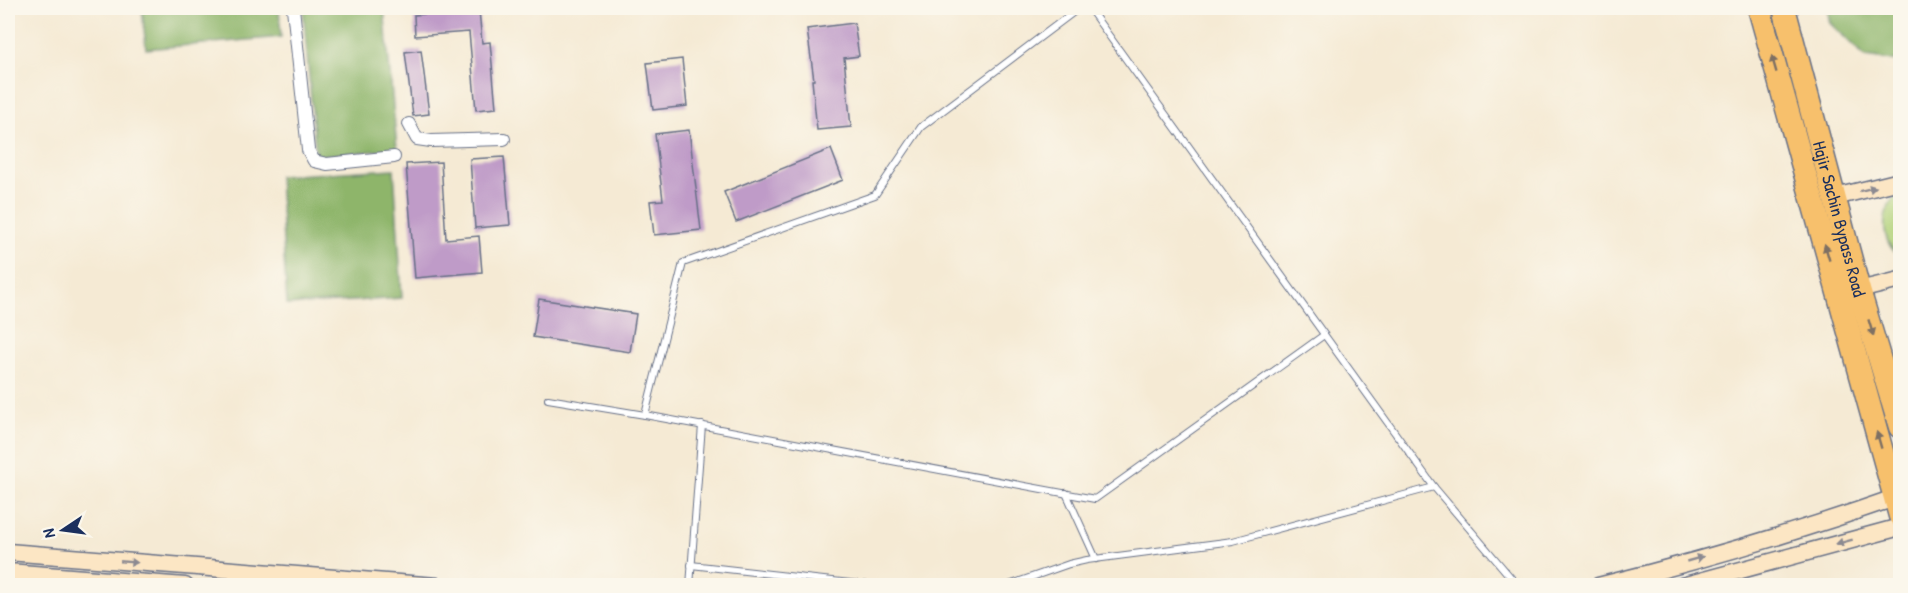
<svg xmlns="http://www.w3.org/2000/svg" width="1908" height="593" font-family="'Patrick Hand',sans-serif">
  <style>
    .green { fill: #b3d37b; stroke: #67816c; stroke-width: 1.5 }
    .forest { fill: #8eb56b; stroke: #547264; stroke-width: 1.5 }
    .building { fill: #bf9bc8 }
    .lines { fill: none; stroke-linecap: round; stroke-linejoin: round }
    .lane-casing { stroke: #677087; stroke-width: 8 }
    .street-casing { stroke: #677087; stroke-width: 14 }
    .secondary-casing { stroke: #677087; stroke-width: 19 }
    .highway-casing { stroke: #677087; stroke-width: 25 }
    .lane { stroke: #fff; stroke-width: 6 }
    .street { stroke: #fff; stroke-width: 12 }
    .secondary { stroke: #fce6c4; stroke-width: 16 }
    .highway { stroke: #f7c06c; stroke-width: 22 }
    .oneway { fill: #7e7064 }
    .oneway2 { fill: #8c8a91 }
    .labels { text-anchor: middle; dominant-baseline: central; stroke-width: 5; stroke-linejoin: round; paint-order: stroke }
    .street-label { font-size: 18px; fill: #1b2f5e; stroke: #fbf7ec }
  </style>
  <rect width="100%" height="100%" fill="#fbf7ec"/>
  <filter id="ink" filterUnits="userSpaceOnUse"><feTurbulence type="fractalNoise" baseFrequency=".0167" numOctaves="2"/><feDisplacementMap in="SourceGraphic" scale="12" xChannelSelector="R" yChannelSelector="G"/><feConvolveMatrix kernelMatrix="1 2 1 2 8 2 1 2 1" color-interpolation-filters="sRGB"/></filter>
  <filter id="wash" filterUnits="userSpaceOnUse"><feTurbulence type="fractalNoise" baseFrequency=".008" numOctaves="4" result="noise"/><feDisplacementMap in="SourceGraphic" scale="24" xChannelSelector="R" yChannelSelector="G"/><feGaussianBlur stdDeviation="1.35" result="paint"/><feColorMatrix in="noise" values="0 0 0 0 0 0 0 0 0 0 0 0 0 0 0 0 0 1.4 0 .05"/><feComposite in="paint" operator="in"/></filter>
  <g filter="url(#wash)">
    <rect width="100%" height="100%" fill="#f5ead4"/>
    <path class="green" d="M1900 194V257C1880 241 1879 209 1900 194Z"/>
    <g class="forest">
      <polygon points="142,8 279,8 281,37 146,49"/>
      <polygon points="303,8 384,8 397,149 316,156"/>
      <polygon points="1827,8 1900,8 1900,62 1865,57 1830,23"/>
      <polygon points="394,169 402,298 287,305 279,176"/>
    </g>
    <g id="blocks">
      <g class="building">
        <polygon points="479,10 482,43 490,42 496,108 476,110 469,32 415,36 414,15"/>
        <polygon points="854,23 859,56 844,58 851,127 817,130 812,80 814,80 807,29"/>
        <polygon points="421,50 429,114 413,116 405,52"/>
        <polygon points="682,59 687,106 653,110 647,63"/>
        <polygon points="689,130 701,230 654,235 650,201 663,200 655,134"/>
        <polygon points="831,149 843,180 736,222 724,192"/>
        <polygon points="504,157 510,225 475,228 470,159"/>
        <polygon points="441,162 446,239 479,236 482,272 415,278 406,164"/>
        <polygon points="539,299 636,314 630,352 533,337"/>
      </g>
    </g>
  </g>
  <g filter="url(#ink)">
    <use href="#blocks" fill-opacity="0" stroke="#677087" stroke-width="1.5"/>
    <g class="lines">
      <defs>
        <g id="lane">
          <polyline points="1089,8 1434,487 1518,586"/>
          <polyline points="548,399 645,415 1095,499 1324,335"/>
          <polyline points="645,415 683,263 875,195 921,127 1079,8"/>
          <polyline points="1066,493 1096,559"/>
          <polyline points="691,565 877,586"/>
          <polyline points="690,586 702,425"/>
          <polyline points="1006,586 1069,564 1087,560 1233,541 1434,487"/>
        </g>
        <g id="street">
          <polyline points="293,8 308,150 314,161 327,164 394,157"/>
          <polyline points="409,124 417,139 431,141 504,139"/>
        </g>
        <g id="secondary">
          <polyline points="1835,197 1900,181"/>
          <polyline points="1859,290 1900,280"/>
          <polyline points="8,552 437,586"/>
          <polyline points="8,572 185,586"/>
          <path d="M1598 586C1700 561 1801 531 1900 496"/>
          <polyline points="1682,586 1900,527"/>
        </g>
        <g id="highway">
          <polyline points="1759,8 1900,516"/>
          <path id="s1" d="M1784 8 1859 290 1900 427"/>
        </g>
      </defs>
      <use href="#lane" class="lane-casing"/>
      <use href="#street" class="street-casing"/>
      <use href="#secondary" class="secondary-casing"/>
      <use href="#highway" class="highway-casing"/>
      <use href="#lane" class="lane"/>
      <use href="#street" class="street"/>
      <use href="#secondary" class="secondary"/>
      <use href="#highway" class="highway"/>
    </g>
    <defs><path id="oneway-solid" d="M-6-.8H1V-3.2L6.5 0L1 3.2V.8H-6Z" transform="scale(1.5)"/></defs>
    <g class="oneway">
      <use href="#oneway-solid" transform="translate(1774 64) rotate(-106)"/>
      <use href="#oneway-solid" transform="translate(1827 252) rotate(-106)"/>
      <use href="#oneway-solid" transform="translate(1871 328) rotate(73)"/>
      <use href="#oneway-solid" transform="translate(1879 440) rotate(-106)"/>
    </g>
    <g class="oneway2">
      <use href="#oneway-solid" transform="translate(1868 189) rotate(-14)"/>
      <use href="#oneway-solid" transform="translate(1844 542) rotate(165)"/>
      <use href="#oneway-solid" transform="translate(1695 559) rotate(-16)"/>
      <use href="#oneway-solid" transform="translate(129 562) rotate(5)"/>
    </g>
  </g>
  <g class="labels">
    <g class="street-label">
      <text stroke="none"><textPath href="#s1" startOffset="218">Hajir Sachin Bypass Road</textPath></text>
    </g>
  </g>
  <rect width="1908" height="593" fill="none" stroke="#fbf7ec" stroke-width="30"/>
  <g transform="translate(63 530) rotate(257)" stroke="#fbf7ec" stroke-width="4.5" paint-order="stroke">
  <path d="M0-4.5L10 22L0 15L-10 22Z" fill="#1b2f5e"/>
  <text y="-9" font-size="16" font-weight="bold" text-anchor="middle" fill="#1b2f5e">N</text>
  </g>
</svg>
